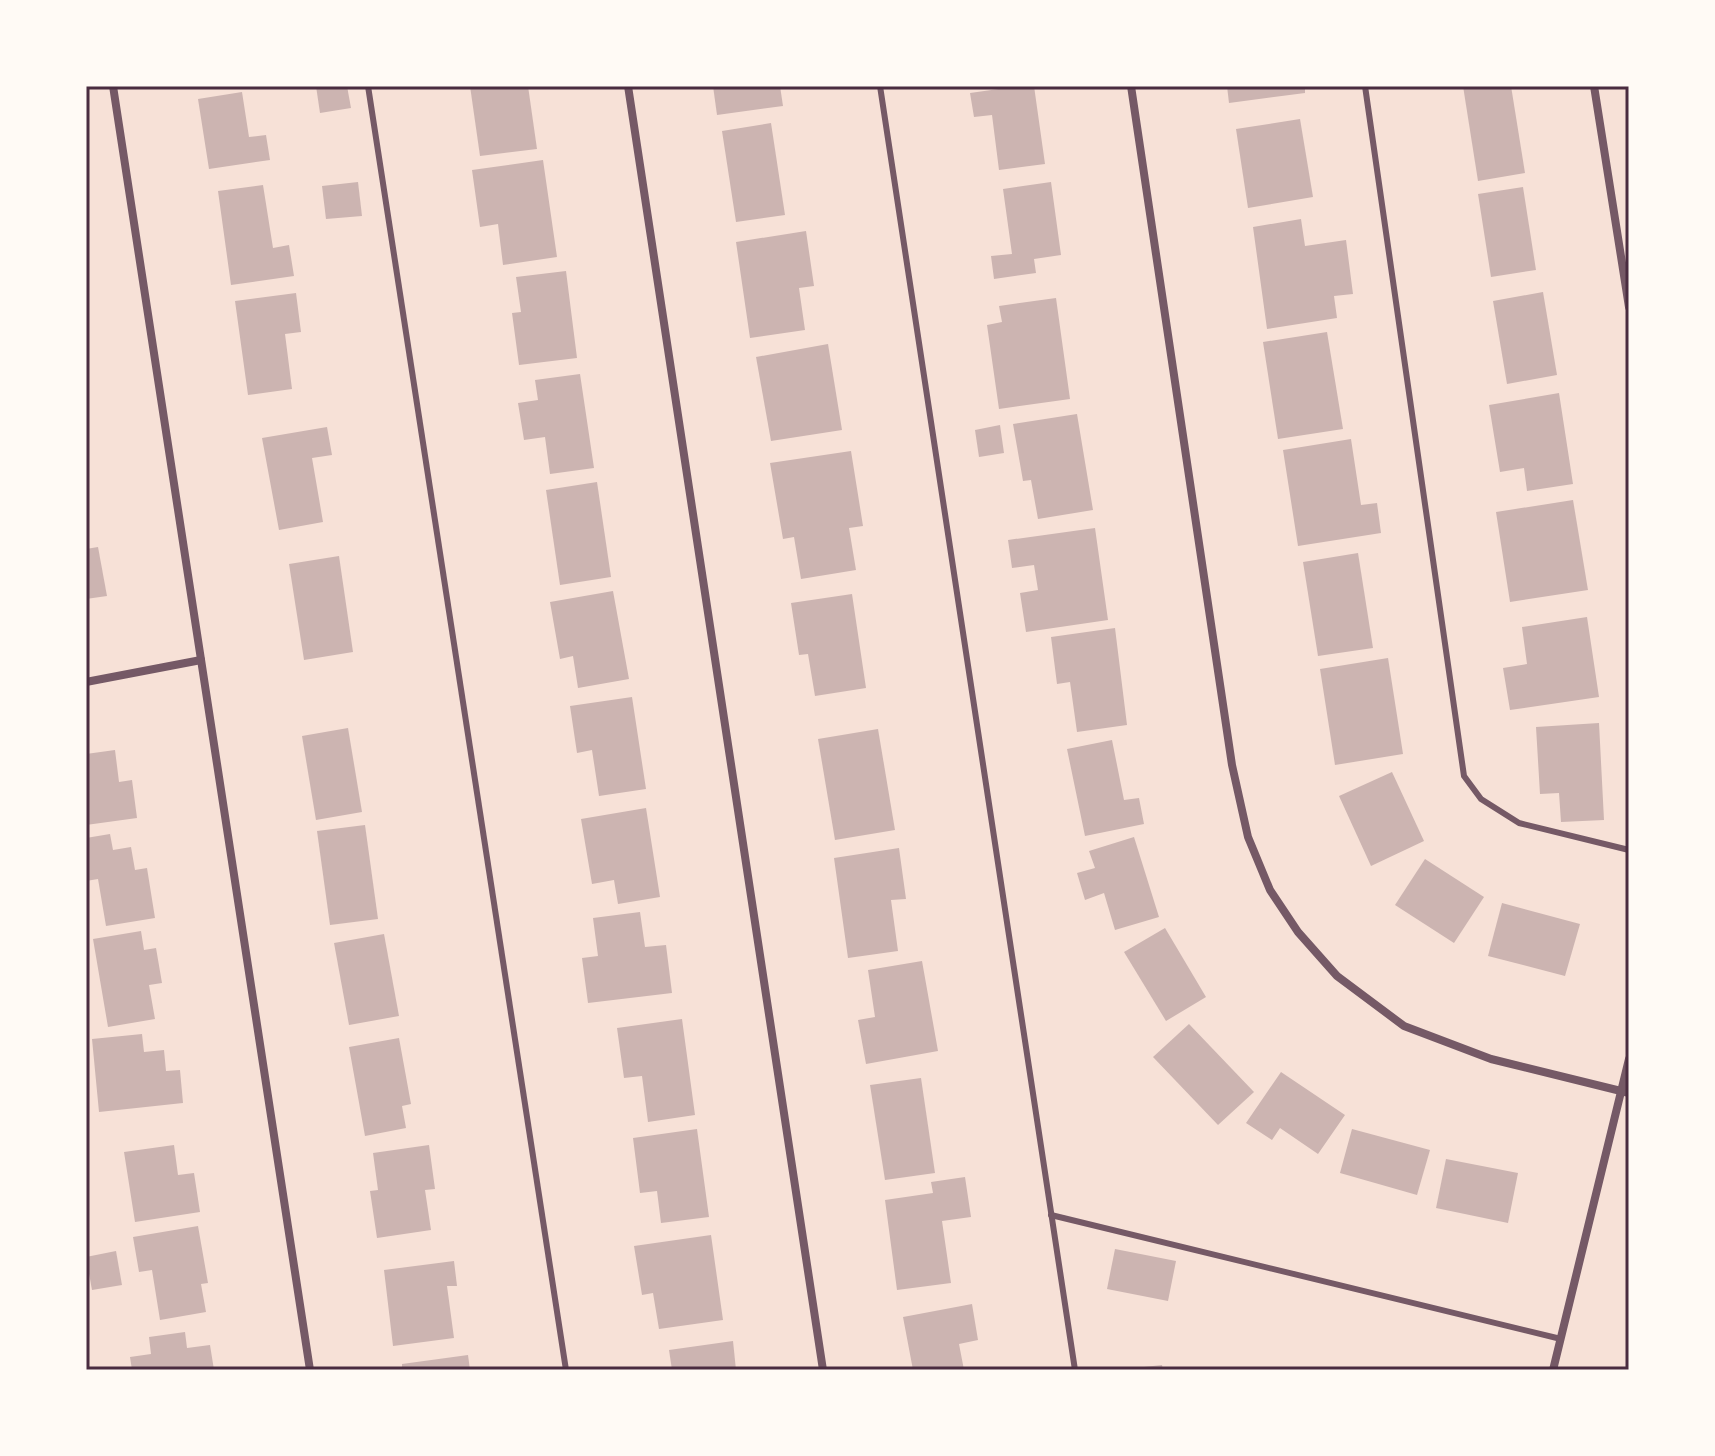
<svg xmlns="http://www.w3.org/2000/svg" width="1715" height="1456" font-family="Quicksand,sans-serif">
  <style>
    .building { fill: #ccb4b1 }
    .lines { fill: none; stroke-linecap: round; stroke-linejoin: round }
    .service { stroke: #755966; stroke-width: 6 }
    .minor { stroke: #755966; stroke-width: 8 }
    .neatline { fill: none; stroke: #4a2c40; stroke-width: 3 }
  </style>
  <rect width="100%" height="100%" fill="#f7e1d7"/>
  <g class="building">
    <polygon points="316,86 347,86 351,108 320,113"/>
    <polygon points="470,86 528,86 537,149 480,156"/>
    <polygon points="713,86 780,86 783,106 717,115"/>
    <polygon points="1019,86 1034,86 1045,164 999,170 992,115 974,117 970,93"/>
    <polygon points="1227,86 1305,86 1305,93 1229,103"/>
    <polygon points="1463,86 1511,86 1525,173 1478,181"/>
    <polygon points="242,92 249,137 266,135 270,160 209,169 198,99"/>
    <polygon points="1300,119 1313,197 1248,208 1236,129"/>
    <polygon points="771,123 785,215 736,222 722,131"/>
    <polygon points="543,160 557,257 503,265 498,224 480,227 472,170"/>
    <polygon points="358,182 362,216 326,219 322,186"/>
    <polygon points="1051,182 1061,255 1034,259 1036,273 994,279 991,256 1012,254 1003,189"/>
    <polygon points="263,185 273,248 289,245 294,276 231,285 218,191"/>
    <polygon points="1523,187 1536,270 1491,277 1478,194"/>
    <polygon points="1301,219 1305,246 1346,240 1353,294 1334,296 1337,318 1267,329 1253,227"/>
    <polygon points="806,231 814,286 799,288 805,330 750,338 736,242"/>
    <polygon points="566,271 577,358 519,365 512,313 521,312 516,277"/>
    <polygon points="1543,292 1557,375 1507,384 1493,301"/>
    <polygon points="296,293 301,332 285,334 292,389 248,395 235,301"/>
    <polygon points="1056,298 1070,399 999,409 987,325 1002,322 999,306"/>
    <polygon points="1327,332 1343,429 1278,439 1263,342"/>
    <polygon points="828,344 842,430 771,441 756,357"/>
    <polygon points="580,374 594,468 550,474 545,437 524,440 518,403 538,400 535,380"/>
    <polygon points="1559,393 1573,484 1527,491 1524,468 1500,472 1489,405"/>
    <polygon points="1077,414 1093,510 1038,519 1031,480 1023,481 1013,424"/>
    <polygon points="1000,425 1004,453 979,457 975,430"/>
    <polygon points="327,427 332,455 312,458 323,522 279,530 262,438"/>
    <polygon points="1351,439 1361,505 1377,503 1381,533 1298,546 1283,450"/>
    <polygon points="851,451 863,526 849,528 856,570 801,579 794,537 783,539 770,463"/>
    <polygon points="597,482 611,577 560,585 546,490"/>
    <polygon points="1573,500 1588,590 1510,602 1496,512"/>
    <polygon points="1095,528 1108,620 1026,632 1020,593 1038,590 1034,565 1012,568 1008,540"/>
    <polygon points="98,547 107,596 86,599 86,549"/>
    <polygon points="1358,553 1373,648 1318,656 1303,562"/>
    <polygon points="339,556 353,652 304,660 289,564"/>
    <polygon points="613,591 629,679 578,688 573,656 560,659 550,602"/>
    <polygon points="852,594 866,688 815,696 808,654 799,655 791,603"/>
    <polygon points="1587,617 1599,697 1510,710 1503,668 1527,664 1522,627"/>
    <polygon points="1115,628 1127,725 1077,732 1070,682 1057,684 1051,637"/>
    <polygon points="1388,658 1403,754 1335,765 1320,669"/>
    <polygon points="632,697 646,789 599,796 592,750 577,753 570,706"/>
    <polygon points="1599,723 1604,820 1561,822 1559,793 1540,794 1536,727"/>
    <polygon points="348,728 362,812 316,820 302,736"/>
    <polygon points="878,729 895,830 835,840 818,739"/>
    <polygon points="1112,740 1124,800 1139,798 1144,824 1085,836 1067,749"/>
    <polygon points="115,750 119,782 132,780 137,818 86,825 86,754"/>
    <polygon points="1392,772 1424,841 1371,866 1339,796"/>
    <polygon points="646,808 660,897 618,904 614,880 592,884 581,819"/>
    <polygon points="365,825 378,919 330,925 317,831"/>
    <polygon points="110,834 113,850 131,847 135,870 147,868 155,918 106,926 98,879 86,881 86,838"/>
    <polygon points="1134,837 1159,917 1115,930 1104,893 1085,900 1077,873 1095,868 1089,851"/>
    <polygon points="899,848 906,899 891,900 898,951 848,958 834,858"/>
    <polygon points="1425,859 1484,897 1454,943 1395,905"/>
    <polygon points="1502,903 1580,924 1565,976 1488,956"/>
    <polygon points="640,912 645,947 666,945 672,993 588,1003 582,958 598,956 593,918"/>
    <polygon points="1165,928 1206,997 1166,1021 1124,952"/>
    <polygon points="141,931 144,950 156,948 162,983 149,985 155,1019 108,1027 93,939"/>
    <polygon points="384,934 399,1016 349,1025 334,943"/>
    <polygon points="922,961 938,1051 866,1064 858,1020 875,1017 868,970"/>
    <polygon points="682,1019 695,1115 648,1122 642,1076 624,1078 617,1028"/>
    <polygon points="1189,1024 1254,1092 1218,1125 1153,1057"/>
    <polygon points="142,1034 144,1052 164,1050 166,1071 180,1070 183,1103 99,1112 92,1039"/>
    <polygon points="399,1038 411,1104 402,1106 406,1128 365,1136 349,1047"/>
    <polygon points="1281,1072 1345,1115 1318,1154 1280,1128 1272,1140 1246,1123"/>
    <polygon points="921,1078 935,1173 885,1180 870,1085"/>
    <polygon points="697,1129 709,1217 661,1223 657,1191 640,1193 633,1138"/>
    <polygon points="1352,1129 1430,1150 1417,1195 1340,1173"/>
    <polygon points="174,1145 178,1175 194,1173 200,1212 135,1222 124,1152"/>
    <polygon points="429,1145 435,1189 425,1190 431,1230 377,1238 370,1191 378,1190 373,1153"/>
    <polygon points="1446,1159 1518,1173 1508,1223 1436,1208"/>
    <polygon points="965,1177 971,1217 942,1221 951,1283 897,1290 885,1200 933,1193 931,1182"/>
    <polygon points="198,1226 208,1283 201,1284 206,1312 160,1320 152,1270 139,1272 133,1237"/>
    <polygon points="711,1235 723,1320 659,1329 653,1293 642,1295 634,1246"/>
    <polygon points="1115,1249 1176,1261 1168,1301 1107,1289"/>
    <polygon points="116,1251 122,1285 92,1290 86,1257"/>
    <polygon points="454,1261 457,1286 447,1286 454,1338 393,1346 384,1270"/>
    <polygon points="972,1304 978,1340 959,1344 964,1370 913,1370 903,1317"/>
    <polygon points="185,1332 187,1348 210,1345 214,1370 132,1370 130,1357 151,1354 149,1337"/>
    <polygon points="733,1341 736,1370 672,1370 669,1350"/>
    <polygon points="468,1355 470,1370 402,1370 402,1364"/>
    <polygon points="1162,1365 1163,1370 1135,1370 1135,1368"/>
  </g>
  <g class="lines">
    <g class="service">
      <polyline points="368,86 566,1370"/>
      <polyline points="880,86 1075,1370"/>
      <polyline points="1365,86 1464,776 1481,799 1519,823 1629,850"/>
      <polyline points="1051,1215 1561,1339"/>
    </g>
    <g class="minor">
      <polyline points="113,86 310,1370"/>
      <polyline points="628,86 823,1370"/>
      <polyline points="1131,86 1232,765 1248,837 1270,890 1298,932 1337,976 1404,1026 1491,1059 1629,1093"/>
      <polyline points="1594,86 1629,307"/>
      <polyline points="86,682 201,660"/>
      <polyline points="1553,1370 1629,1059"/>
    </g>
  </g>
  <rect width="1715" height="1456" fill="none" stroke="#fffaf5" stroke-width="176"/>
  <rect x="88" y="88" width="1539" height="1280" class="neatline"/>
</svg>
